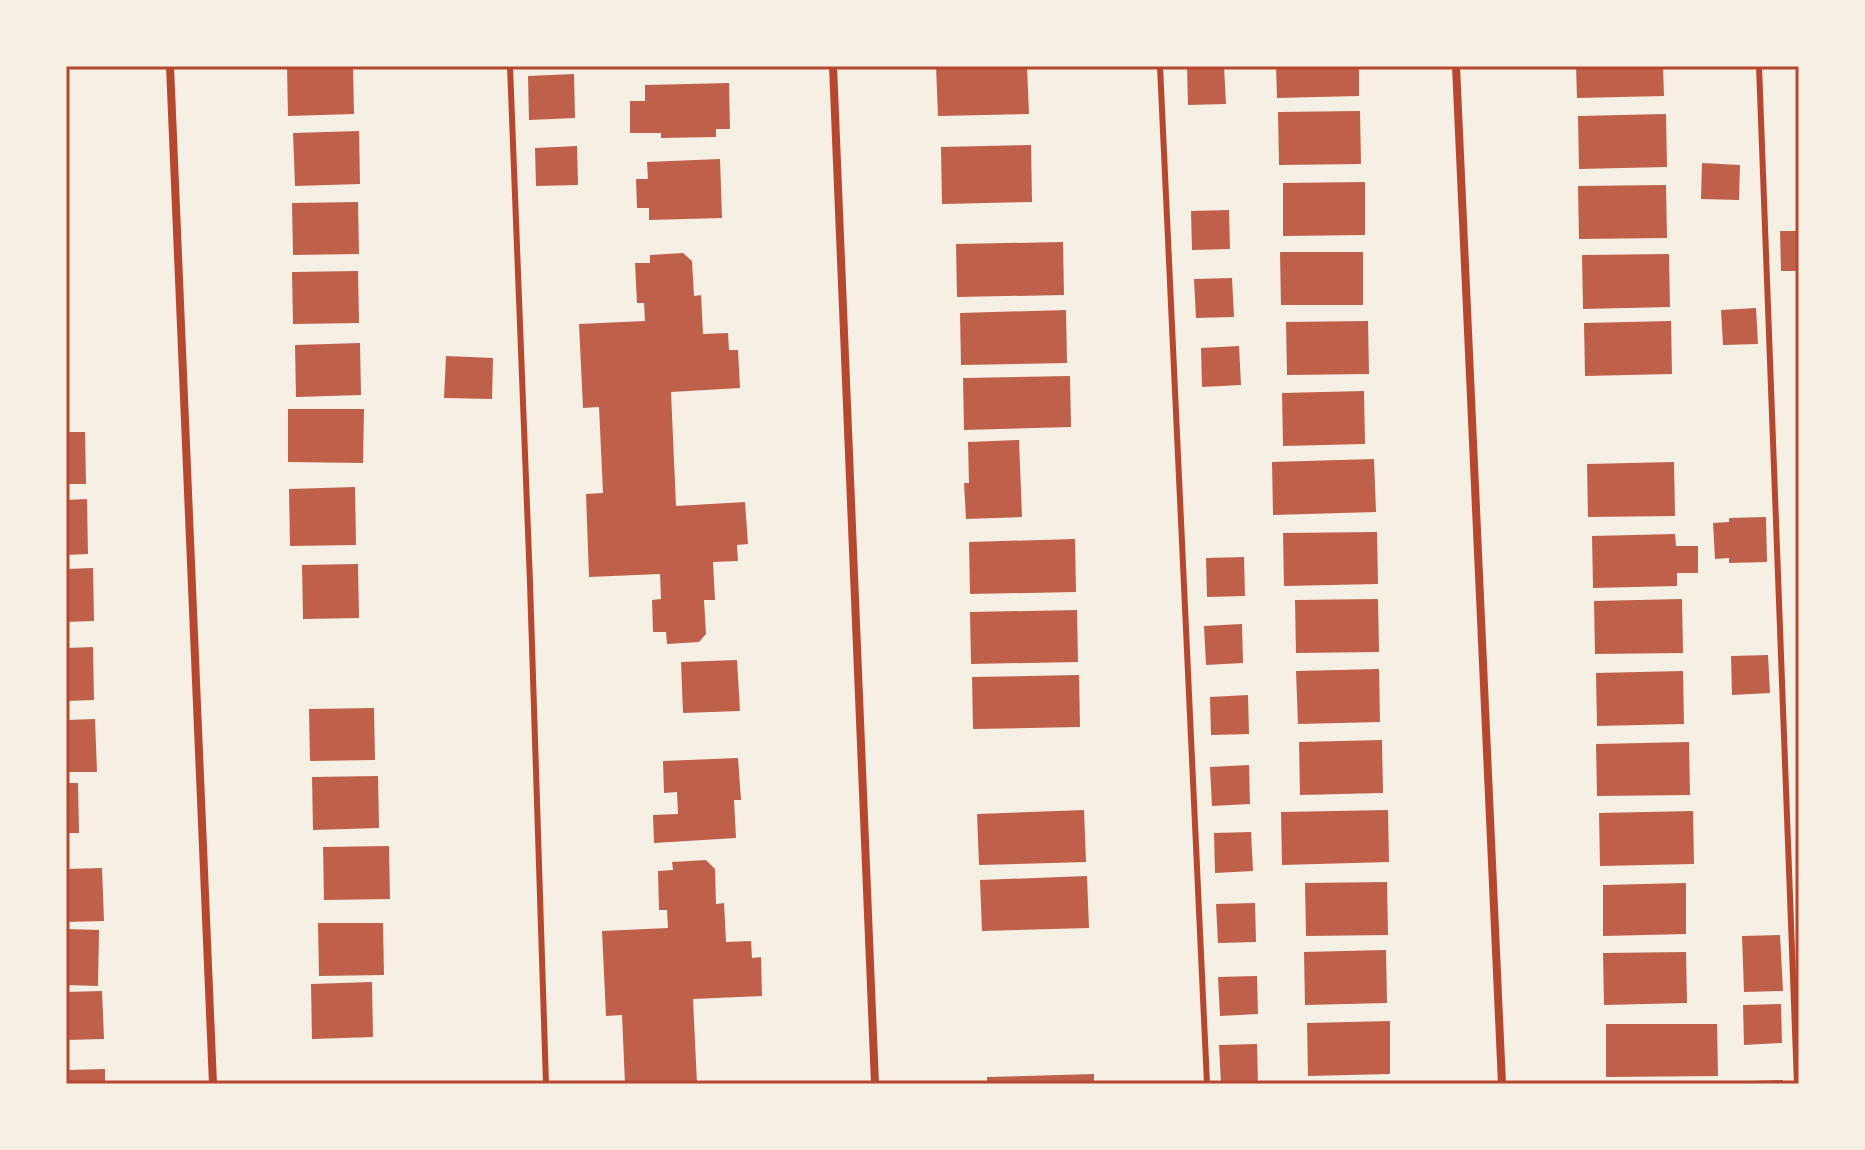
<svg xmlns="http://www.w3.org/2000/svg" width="1865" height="1150" font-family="Karla,sans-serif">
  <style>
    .building { fill: #bf614a }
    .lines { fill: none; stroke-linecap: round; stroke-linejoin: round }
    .service { stroke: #b5482f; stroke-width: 6 }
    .minor { stroke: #b5482f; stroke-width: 8 }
    .neatline { fill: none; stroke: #b5482f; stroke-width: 3 }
  </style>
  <rect width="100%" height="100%" fill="#f6efe4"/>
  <g class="building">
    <polygon points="287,66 353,66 354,114 288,116"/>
    <polygon points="936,66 1027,66 1029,114 938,116"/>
    <polygon points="1224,66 1226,104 1188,105 1187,67"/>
    <polygon points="1276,66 1359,66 1359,96 1277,98"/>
    <polygon points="1576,66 1663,66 1664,96 1577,98"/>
    <polygon points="574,74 575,118 529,120 528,76"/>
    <polygon points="729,83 730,129 716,129 716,137 661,138 661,133 630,133 630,101 645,101 645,85"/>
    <polygon points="1360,111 1361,164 1279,165 1278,112"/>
    <polygon points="1666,114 1667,167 1579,169 1578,116"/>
    <polygon points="359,131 360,184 295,186 293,133"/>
    <polygon points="1031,145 1032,202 942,204 941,147"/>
    <polygon points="577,146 578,185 536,186 535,148"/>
    <polygon points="720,159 722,218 649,220 649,208 637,208 636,179 648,179 647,162"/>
    <polygon points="1702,163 1740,165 1739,200 1701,199"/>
    <polygon points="1365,182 1365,235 1283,236 1283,183"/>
    <polygon points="1666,185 1667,238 1579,239 1578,186"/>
    <polygon points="358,202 359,254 293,255 292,203"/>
    <polygon points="1229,210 1230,249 1192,250 1191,211"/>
    <polygon points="1780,231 1799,231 1799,271 1781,271"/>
    <polygon points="1063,242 1064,295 957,297 956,244"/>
    <polygon points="1280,252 1363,252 1363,305 1281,305"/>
    <polygon points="683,253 692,261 694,296 701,295 703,334 728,333 729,350 738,350 740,388 671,392 676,506 745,502 748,544 737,545 738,561 713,562 715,600 704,600 706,634 699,642 667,644 666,632 653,632 652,600 661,599 660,574 589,577 586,494 603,493 599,407 583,408 579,324 645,321 644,303 637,303 635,263 650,263 650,255"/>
    <polygon points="1669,254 1670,307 1583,309 1582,255"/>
    <polygon points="358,271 359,323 293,324 292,272"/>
    <polygon points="1232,278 1234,317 1196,318 1194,279"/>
    <polygon points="1756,308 1758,344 1723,345 1721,310"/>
    <polygon points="1066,310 1067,363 961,365 960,313"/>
    <polygon points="1368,321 1369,374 1287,375 1286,322"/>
    <polygon points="1671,321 1672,374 1585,376 1584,323"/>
    <polygon points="360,343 361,395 296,397 295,345"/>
    <polygon points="1239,346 1241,385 1202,387 1201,348"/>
    <polygon points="446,356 493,358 492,399 444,398"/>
    <polygon points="1070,376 1071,427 964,430 963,378"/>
    <polygon points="1364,391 1365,444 1283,446 1282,393"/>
    <polygon points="288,409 364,409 363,463 288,462"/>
    <polygon points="66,432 85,432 86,484 66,484"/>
    <polygon points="1019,440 1022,517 966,519 964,483 969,483 968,442"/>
    <polygon points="1374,459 1376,512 1273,515 1272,462"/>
    <polygon points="1674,462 1675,516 1588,517 1587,464"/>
    <polygon points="355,487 356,545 290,546 289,489"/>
    <polygon points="87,499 88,554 66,555 66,500"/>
    <polygon points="1766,517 1767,562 1729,563 1729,558 1715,559 1713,523 1729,522 1729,518"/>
    <polygon points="1377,532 1378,584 1284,586 1283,533"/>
    <polygon points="1675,534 1676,546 1698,546 1698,573 1677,573 1677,586 1593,588 1592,536"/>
    <polygon points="1075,539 1076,592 970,594 969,542"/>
    <polygon points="1244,557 1245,596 1207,597 1206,558"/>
    <polygon points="358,564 359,618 303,619 302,565"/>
    <polygon points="93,568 94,621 66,622 66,569"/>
    <polygon points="1378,599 1379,652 1296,653 1295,600"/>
    <polygon points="1682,599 1683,653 1595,654 1594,601"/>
    <polygon points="1077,610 1078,662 971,664 970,612"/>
    <polygon points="1242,624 1243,663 1206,665 1204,626"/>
    <polygon points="93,647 94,700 66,701 66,648"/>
    <polygon points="1768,655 1770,693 1732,695 1731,656"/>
    <polygon points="737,660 740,711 683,713 681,662"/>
    <polygon points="1379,669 1380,722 1298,724 1296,671"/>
    <polygon points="1683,671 1684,724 1597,726 1596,673"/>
    <polygon points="1079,675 1080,727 973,729 972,677"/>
    <polygon points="1248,695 1249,734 1211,735 1210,697"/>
    <polygon points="374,708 375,760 310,761 309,709"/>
    <polygon points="95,719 97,772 66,772 66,720"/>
    <polygon points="1382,740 1383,793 1300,795 1299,742"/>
    <polygon points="1689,742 1690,795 1597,796 1596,744"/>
    <polygon points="738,758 741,800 734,800 736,838 654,843 653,815 678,814 677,792 664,793 663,761"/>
    <polygon points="1249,765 1250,804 1212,806 1210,767"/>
    <polygon points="378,776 379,828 313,830 312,777"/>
    <polygon points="66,783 78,783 79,833 66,833"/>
    <polygon points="1084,810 1086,862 979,865 977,814"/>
    <polygon points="1388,810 1389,862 1282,865 1281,812"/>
    <polygon points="1693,811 1694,864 1600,866 1599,813"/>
    <polygon points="1251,832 1253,871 1215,873 1214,833"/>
    <polygon points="389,846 390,899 324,900 323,847"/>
    <polygon points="706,860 715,869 716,904 724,903 726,942 751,941 752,958 761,957 762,996 693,999 697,1084 625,1084 622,1015 606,1016 602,931 668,928 667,910 659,910 658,871 673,870 672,862"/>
    <polygon points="102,868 104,921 66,922 66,869"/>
    <polygon points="1087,876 1089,928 982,931 980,880"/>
    <polygon points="1387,882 1388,935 1306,936 1305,883"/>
    <polygon points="1686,883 1686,934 1603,936 1603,885"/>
    <polygon points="1255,903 1256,942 1218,943 1216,904"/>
    <polygon points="318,923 383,923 384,975 319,976"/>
    <polygon points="66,929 99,930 98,986 66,985"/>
    <polygon points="1780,935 1783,991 1744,992 1742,936"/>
    <polygon points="1386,950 1387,1003 1305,1005 1304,952"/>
    <polygon points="1686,952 1687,1003 1604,1005 1603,953"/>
    <polygon points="1257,976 1258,1014 1220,1016 1218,977"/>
    <polygon points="372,982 373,1037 312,1039 311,984"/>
    <polygon points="102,991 104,1039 66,1040 66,992"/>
    <polygon points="1781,1004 1782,1043 1744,1045 1743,1005"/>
    <polygon points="1390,1021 1390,1074 1308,1076 1307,1023"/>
    <polygon points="1606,1024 1717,1024 1718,1076 1606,1077"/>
    <polygon points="1257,1044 1258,1083 1221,1084 1219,1045"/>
    <polygon points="105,1069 105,1084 66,1084 66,1070"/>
    <polygon points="1094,1074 1094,1084 987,1084 987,1077"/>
    <polygon points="1783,1080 1783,1084 1750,1084 1750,1081"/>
  </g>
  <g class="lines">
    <g class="service">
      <polyline points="510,66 530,583 546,1084"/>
      <polyline points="1160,66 1207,1084"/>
      <polyline points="1759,66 1797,1084"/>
    </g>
    <g class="minor">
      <polyline points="170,66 213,1084"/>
      <polyline points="833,66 875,1084"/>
      <polyline points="1456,66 1502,1084"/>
    </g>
  </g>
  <rect width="1865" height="1150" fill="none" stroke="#f6efe4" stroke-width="136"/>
  <rect x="68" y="68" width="1729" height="1014" class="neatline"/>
</svg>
